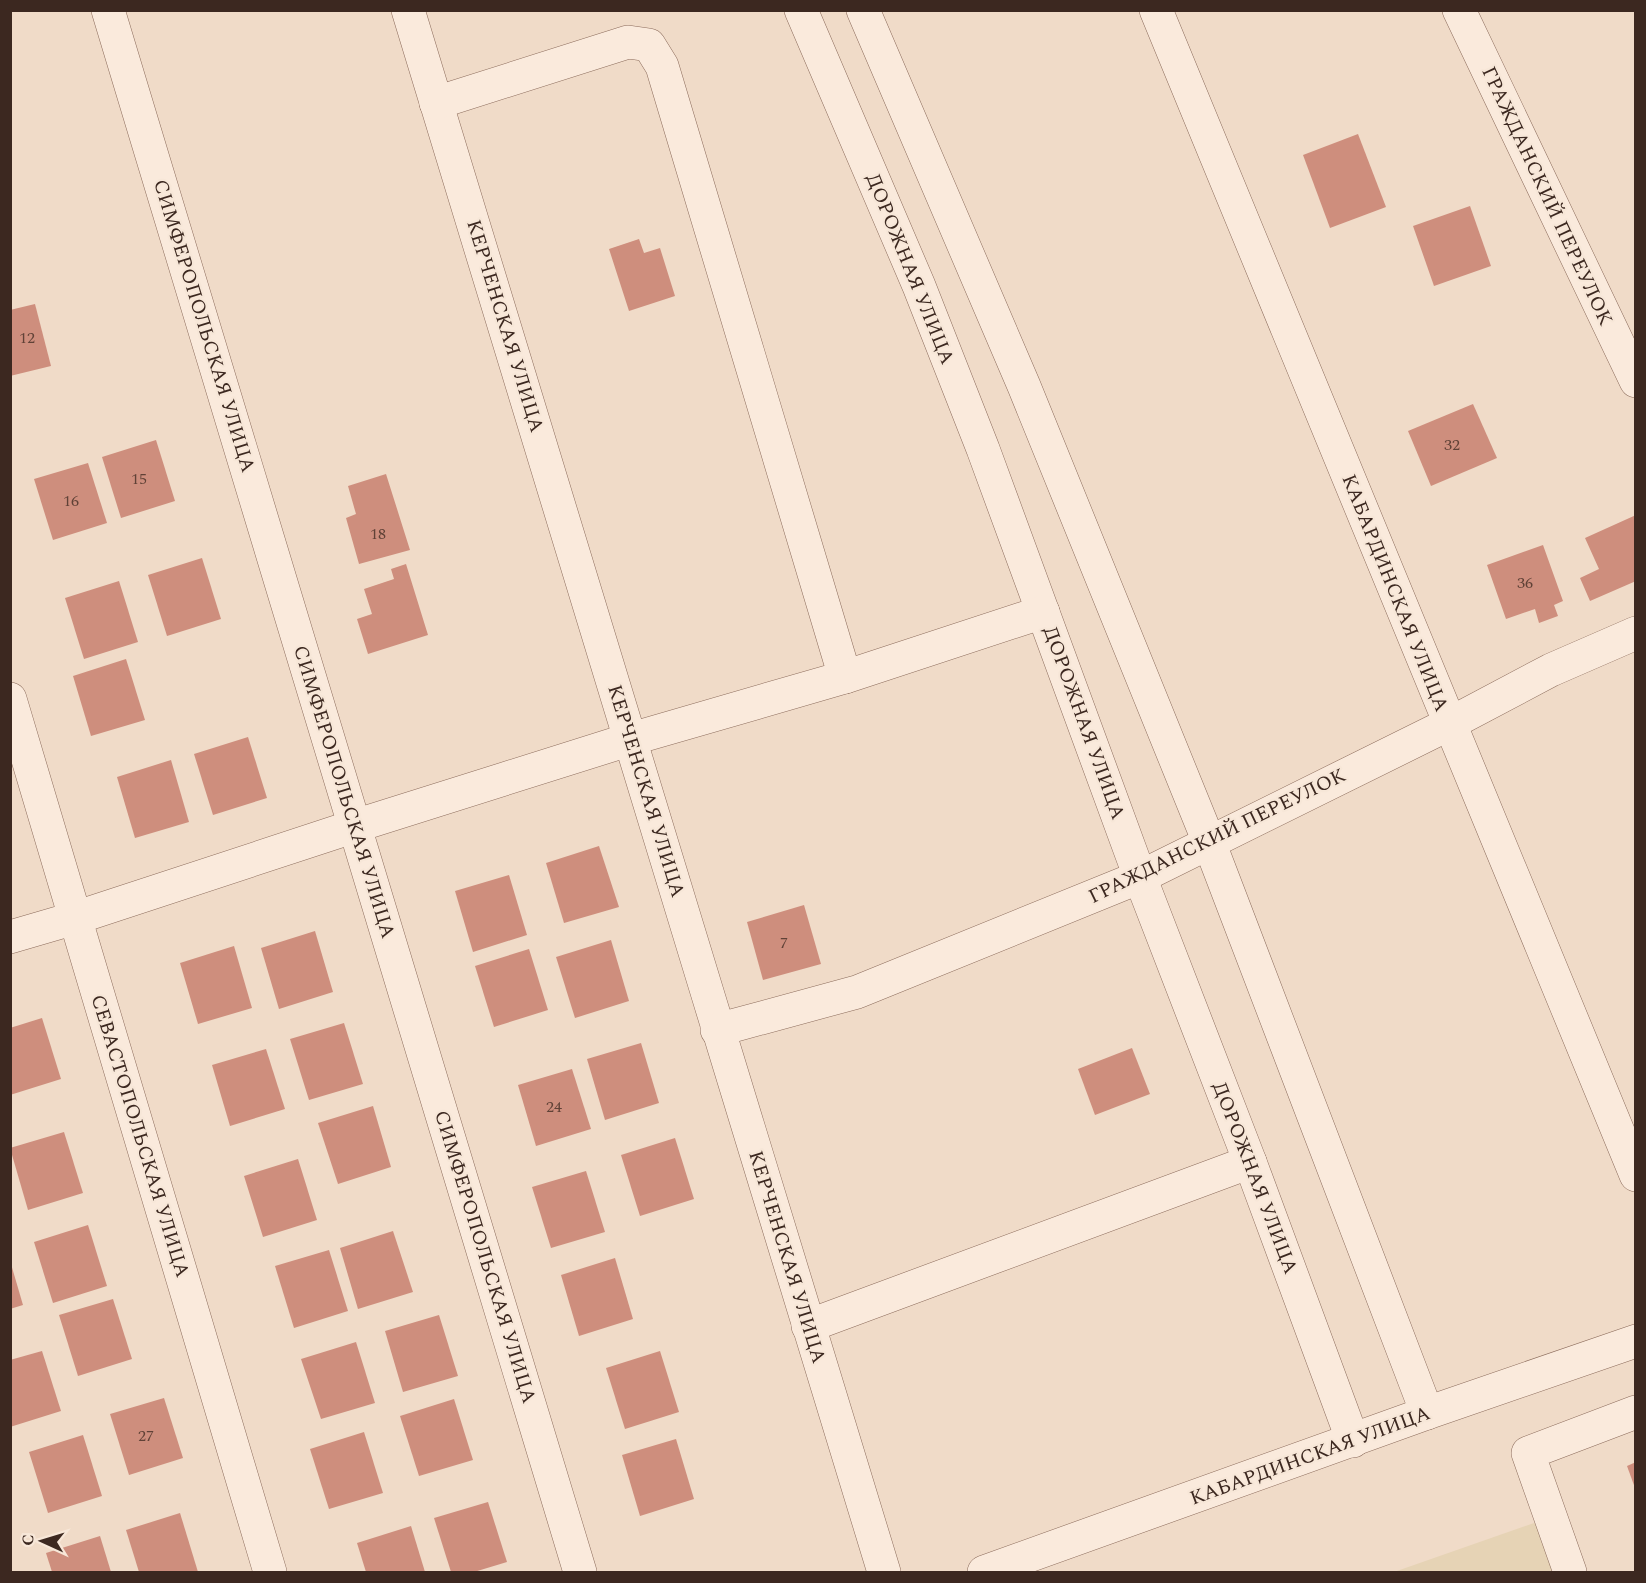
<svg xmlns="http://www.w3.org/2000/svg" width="1646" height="1583" font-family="Spectral,serif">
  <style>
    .farmland { fill: #e6d3b5 }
    .building { fill: #ce8e7d }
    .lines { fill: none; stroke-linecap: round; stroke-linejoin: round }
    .minor-casing { stroke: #8c6c5c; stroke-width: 34 }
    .minor { stroke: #faeadc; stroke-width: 33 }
    .labels { text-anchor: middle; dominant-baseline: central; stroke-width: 4.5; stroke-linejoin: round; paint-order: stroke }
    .number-label { font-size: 16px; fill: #604237 }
    .street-label { font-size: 20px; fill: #3c2820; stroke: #f7e7d8 }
  </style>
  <rect width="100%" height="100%" fill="#f0dbc8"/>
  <polygon class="farmland" points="1557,1515 1574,1572 1394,1572"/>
  <g class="building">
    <polygon points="1358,134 1386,207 1330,228 1303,155"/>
    <polygon points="1470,206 1491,266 1434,286 1413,226"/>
    <polygon points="639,239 644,253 660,248 675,296 629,311 609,249"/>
    <polygon points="35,304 51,366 10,376 10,310"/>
    <polygon points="1473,404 1497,458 1431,486 1408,431"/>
    <polygon points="156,440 175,501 121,518 102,457"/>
    <polygon points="88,463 107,523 53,540 34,479"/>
    <polygon points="386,474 410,550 359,564 346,518 356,514 348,486"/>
    <polygon points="1636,515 1636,581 1590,601 1580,578 1599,569 1585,538"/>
    <polygon points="1543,545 1563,601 1554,605 1558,616 1539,623 1535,609 1506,619 1487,565"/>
    <polygon points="202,558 221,619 167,636 148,575"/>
    <polygon points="406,564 428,635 368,654 357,619 372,614 364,589 394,579 391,569"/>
    <polygon points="119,581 138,642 84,659 65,598"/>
    <polygon points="126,659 145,720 91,736 73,676"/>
    <polygon points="248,737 267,798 213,815 194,754"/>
    <polygon points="171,760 189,822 135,838 117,777"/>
    <polygon points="599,846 619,907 564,923 546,863"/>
    <polygon points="509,875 527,935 473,952 455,891"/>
    <polygon points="804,905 821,964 763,980 747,922"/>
    <polygon points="315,931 333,992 279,1009 261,948"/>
    <polygon points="611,940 629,1001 575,1018 556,957"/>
    <polygon points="234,946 252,1008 198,1024 180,963"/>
    <polygon points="529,949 548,1010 494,1027 475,966"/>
    <polygon points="42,1018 61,1079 10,1095 10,1028"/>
    <polygon points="344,1023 363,1084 309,1100 290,1039"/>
    <polygon points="641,1043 659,1103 605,1120 587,1059"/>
    <polygon points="1132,1048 1150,1094 1095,1115 1078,1069"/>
    <polygon points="266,1049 285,1109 230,1126 212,1065"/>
    <polygon points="572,1069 591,1129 536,1146 518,1085"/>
    <polygon points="373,1106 391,1167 338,1184 318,1123"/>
    <polygon points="64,1132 83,1193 28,1210 10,1148"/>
    <polygon points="675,1138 694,1199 640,1216 621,1155"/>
    <polygon points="298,1159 317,1220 263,1237 244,1176"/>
    <polygon points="586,1171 605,1232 551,1248 532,1187"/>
    <polygon points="88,1225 107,1286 53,1303 34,1242"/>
    <polygon points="393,1231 413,1292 358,1309 340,1248"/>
    <polygon points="329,1250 348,1311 294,1328 275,1266"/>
    <polygon points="615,1258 633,1319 579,1336 561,1275"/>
    <polygon points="11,1264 23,1305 10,1309 10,1265"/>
    <polygon points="113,1299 132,1359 78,1376 59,1315"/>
    <polygon points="439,1315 458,1376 403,1392 385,1331"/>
    <polygon points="356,1342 375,1403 321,1419 301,1359"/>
    <polygon points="42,1351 61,1411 10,1427 10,1360"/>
    <polygon points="660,1351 679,1412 625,1429 606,1368"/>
    <polygon points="164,1398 183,1458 129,1475 110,1414"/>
    <polygon points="454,1399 473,1460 419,1476 400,1416"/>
    <polygon points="364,1432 383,1493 329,1509 310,1449"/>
    <polygon points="83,1435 102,1496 48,1513 29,1452"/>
    <polygon points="676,1439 694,1499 640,1516 622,1455"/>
    <polygon points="1636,1462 1636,1488 1635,1488 1627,1466"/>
    <polygon points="488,1502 507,1562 474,1572 451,1572 434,1518"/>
    <polygon points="180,1513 198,1572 139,1572 126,1530"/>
    <polygon points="411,1526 425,1572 366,1572 357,1543"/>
    <polygon points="100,1536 111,1572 52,1572 46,1553"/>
  </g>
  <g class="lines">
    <defs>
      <g id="minor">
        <polyline points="108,10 580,1572"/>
        <path d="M408 10C570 530 723 1052 884 1572"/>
        <polyline points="801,10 919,286 983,449 1140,877 1250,1162 1353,1441"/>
        <polyline points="863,10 1024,386 1209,842 1427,1413"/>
        <polyline points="1156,10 1636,1175"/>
        <polyline points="1459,10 1636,381"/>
        <polyline points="436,103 628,42 649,45 662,66 845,677"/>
        <polyline points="10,699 270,1572"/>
        <polyline points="10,937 75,918 355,826 631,739 845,677 1043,612"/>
        <polyline points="717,1030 857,992 1140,877 1449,724 1551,670 1636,633"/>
        <polyline points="808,1326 1250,1162"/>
        <polyline points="984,1572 1427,1413 1636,1341"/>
        <polyline points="1570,1572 1528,1453 1636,1412"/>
      </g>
    </defs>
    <use href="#minor" class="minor-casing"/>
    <use href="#minor" class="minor"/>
  </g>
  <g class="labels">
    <g class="number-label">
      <text x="27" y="338">12</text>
      <text x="1452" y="445">32</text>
      <text x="139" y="479">15</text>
      <text x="71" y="501">16</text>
      <text x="378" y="534">18</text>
      <text x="1525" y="583">36</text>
      <text x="784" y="943">7</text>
      <text x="554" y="1107">24</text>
      <text x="146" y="1436">27</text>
    </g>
    <g class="street-label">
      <text transform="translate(1547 196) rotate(65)">ГРАЖДАНСКИЙ ПЕРЕУЛОК</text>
      <text transform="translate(910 269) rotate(68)">ДОРОЖНАЯ УЛИЦА</text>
      <text transform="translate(204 326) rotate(73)">СИМФЕРОПОЛЬСКАЯ УЛИЦА</text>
      <text transform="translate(505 326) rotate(73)">КЕРЧЕНСКАЯ УЛИЦА</text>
      <text transform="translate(1395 593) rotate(68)">КАБАРДИНСКАЯ УЛИЦА</text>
      <text transform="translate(1084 723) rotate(70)">ДОРОЖНАЯ УЛИЦА</text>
      <text transform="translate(646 791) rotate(73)">КЕРЧЕНСКАЯ УЛИЦА</text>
      <text transform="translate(344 792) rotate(73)">СИМФЕРОПОЛЬСКАЯ УЛИЦА</text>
      <text transform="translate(1217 836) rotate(-26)">ГРАЖДАНСКИЙ ПЕРЕУЛОК</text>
      <text transform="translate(140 1136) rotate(73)">СЕВАСТОПОЛЬСКАЯ УЛИЦА</text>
      <text transform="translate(1255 1178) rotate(69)">ДОРОЖНАЯ УЛИЦА</text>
      <text transform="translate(485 1257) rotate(73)">СИМФЕРОПОЛЬСКАЯ УЛИЦА</text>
      <text transform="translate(787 1257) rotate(73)">КЕРЧЕНСКАЯ УЛИЦА</text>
      <text transform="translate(1310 1456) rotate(-20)">КАБАРДИНСКАЯ УЛИЦА</text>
    </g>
  </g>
  <rect width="1646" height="1583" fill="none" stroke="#3c2820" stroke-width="24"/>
  <g transform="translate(42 1541) rotate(274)" stroke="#f7e7d8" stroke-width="4.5" paint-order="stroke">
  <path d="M0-4.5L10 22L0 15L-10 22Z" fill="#3c2820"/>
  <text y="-9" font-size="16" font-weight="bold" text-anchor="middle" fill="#3c2820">С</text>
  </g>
</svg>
